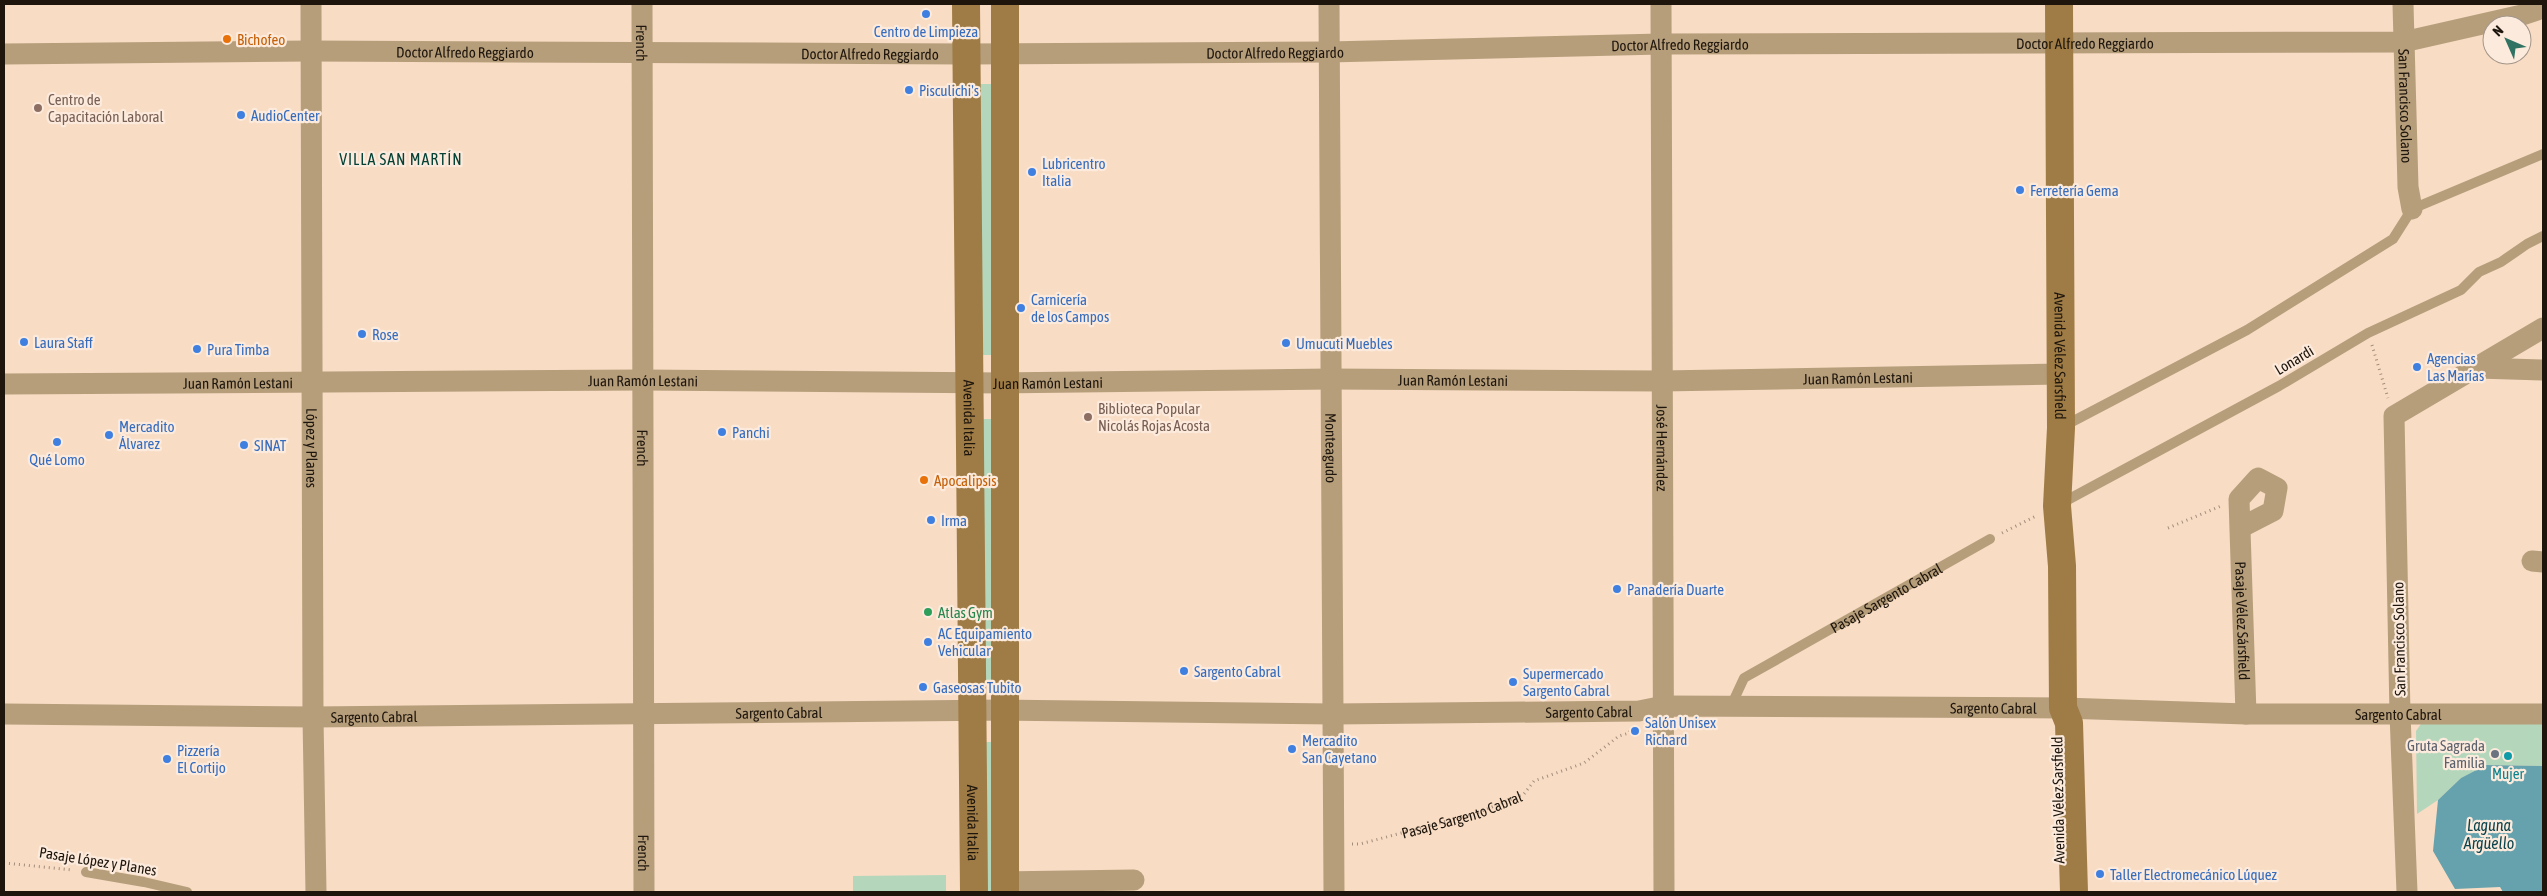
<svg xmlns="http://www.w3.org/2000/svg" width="2547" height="896" font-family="'Asap Condensed',sans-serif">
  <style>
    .green { fill: #b4d7bc }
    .water { fill: #66a2ad }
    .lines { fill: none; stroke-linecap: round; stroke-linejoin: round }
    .path { stroke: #a38e7c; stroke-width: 3; stroke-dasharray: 1 4; stroke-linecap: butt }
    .lane { stroke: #b69e7b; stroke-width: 10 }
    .street { stroke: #b69e7b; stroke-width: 21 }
    .secondary { stroke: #9f7c46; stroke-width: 28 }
    .shop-dot { fill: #3f7fe0; stroke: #fcebdd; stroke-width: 2 }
    .food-dot { fill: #e8710a; stroke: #fcebdd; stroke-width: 2 }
    .education-dot { fill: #8d6e63; stroke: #fcebdd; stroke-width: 2 }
    .leisure-dot { fill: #2e9e5b; stroke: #fcebdd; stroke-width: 2 }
    .worship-dot { fill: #6b7280; stroke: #fcebdd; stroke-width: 2 }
    .culture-dot { fill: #0f9aa8; stroke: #fcebdd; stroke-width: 2 }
    .labels { text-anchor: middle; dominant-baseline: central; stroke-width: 4.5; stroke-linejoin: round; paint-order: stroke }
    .shop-label { font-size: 15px; fill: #366cbe; stroke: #fcebdd; text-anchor: start }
    .food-label { font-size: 15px; fill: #c56008; stroke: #fcebdd; text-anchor: start }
    .street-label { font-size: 15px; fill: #1e150c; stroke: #fcebdd }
    .education-label { font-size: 15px; fill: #785e54; stroke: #fcebdd; text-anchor: start }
    .leisure-label { font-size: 15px; fill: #27864d; stroke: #fcebdd; text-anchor: start }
    .worship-label { font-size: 15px; fill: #5b616d; stroke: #fcebdd; text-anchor: end }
    .culture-label { font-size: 15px; fill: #0d838f; stroke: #fcebdd }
    .neighbourhood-label { font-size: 16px; letter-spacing: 1px; fill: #064135; stroke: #fcebdd }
    .water-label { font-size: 16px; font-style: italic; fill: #0a434c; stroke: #fcebdd }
  </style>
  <rect width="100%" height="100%" fill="#f8dcc4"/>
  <g class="green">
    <polygon points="979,84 995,84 996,355 980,355"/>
    <polygon points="981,419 994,419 998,680 985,681"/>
    <polygon points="2423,721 2543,721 2543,766 2486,765 2461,778 2438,800 2417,814 2416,731"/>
    <polygon points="986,742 992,742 996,892 984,892"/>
    <polygon points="946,875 946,892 853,892 853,876"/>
  </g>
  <polygon class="water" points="2486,765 2543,766 2543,892 2503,892 2500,887 2455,889 2433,851 2438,800 2461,778"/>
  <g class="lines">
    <g class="path">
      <polyline points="2372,345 2388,398"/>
      <polyline points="2168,528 2221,506"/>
      <polyline points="2002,533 2036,516"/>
      <path id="s1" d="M1352 844H1360L1477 813 1524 794 1534 781 1584 763 1619 736 1629 733 1631 729"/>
      <polyline points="4,863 73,870"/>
    </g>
    <g class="lane">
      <polyline points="2064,426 2247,330 2393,239 2412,209 2543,154"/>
      <polyline points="2060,504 2279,386 2368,333 2461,290 2479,272 2501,262 2527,244 2543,236"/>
      <path id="s2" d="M1731 706 1744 678 1990 539"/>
      <polyline points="86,872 144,882 187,892"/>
    </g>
    <g class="street">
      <path id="s3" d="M311 4 313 717 316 892"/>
      <path id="s4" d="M642 4 644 892"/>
      <path id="s5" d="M1329 4 1334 892"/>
      <path id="s6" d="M1661 4 1664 892"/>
      <path id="s7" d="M2403 4 2408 187 2412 209"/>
      <path id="s8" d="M4 54 310 51 965 54 1329 52 1661 44 2403 42 2522 15 2543 8"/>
      <polyline points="2477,368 2543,370"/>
      <path id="s9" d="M4 384 643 380 1004 383 1330 379 1661 381 2061 374"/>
      <path id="s10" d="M2240 528 2273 511 2277 488 2258 478 2239 499 2246 714"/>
      <polyline points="2532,561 2543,562"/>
      <path id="s11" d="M4 714 313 717 1004 710 1334 714 1639 711 1664 706 2063 708 2246 714H2543"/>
      <polyline points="1006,882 1134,880"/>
      <polyline points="2407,892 2400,714 2394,416 2543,328"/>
    </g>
    <g class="secondary">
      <path id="s12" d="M966 4 974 892"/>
      <polyline points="1005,4 1005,892"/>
      <path id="s13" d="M2059 4 2061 428 2057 506 2062 566 2063 708 2069 723 2074 892"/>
    </g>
  </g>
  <g class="shop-dot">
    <circle cx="926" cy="14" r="5"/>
    <circle cx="909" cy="90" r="5"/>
    <circle cx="241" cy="115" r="5"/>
    <circle cx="1032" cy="172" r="5"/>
    <circle cx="2020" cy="190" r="5"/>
    <circle cx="1021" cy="308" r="5"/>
    <circle cx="362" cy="334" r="5"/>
    <circle cx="24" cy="342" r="5"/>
    <circle cx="1286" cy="343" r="5"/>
    <circle cx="197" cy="349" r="5"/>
    <circle cx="2417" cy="367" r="5"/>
    <circle cx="722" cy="432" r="5"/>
    <circle cx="109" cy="435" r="5"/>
    <circle cx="57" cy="442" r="5"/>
    <circle cx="244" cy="445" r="5"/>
    <circle cx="931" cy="520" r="5"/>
    <circle cx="1617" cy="589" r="5"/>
    <circle cx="928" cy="642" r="5"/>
    <circle cx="1184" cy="671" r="5"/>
    <circle cx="1513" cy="682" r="5"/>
    <circle cx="923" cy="687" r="5"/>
    <circle cx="1635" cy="731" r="5"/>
    <circle cx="1292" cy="749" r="5"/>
    <circle cx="167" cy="759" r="5"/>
    <circle cx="2100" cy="874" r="5"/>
  </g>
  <g class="food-dot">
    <circle cx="227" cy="39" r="5"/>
    <circle cx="924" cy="480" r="5"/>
  </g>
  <g class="education-dot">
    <circle cx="38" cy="108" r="5"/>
    <circle cx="1088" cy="417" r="5"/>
  </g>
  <circle class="leisure-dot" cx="928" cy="612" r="5"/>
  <circle class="worship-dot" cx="2495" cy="754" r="5"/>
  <circle class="culture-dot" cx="2508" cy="756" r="5"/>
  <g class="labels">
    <g class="shop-label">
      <text x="926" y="31" text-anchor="middle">Centro de Limpieza</text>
      <text x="919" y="90">Pisculichi's</text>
      <text x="251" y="115">AudioCenter</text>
      <text x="1042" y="163">Lubricentro<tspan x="1042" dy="17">Italia</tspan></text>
      <text x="2030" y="190">Ferretería Gema</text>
      <text x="1031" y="299">Carnicería<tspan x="1031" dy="17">de los Campos</tspan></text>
      <text x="372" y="334">Rose</text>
      <text x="34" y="342">Laura Staff</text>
      <text x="1296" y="343">Umucuti Muebles</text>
      <text x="207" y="349">Pura Timba</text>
      <text x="2427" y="358">Agencias<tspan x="2427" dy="17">Las Marías</tspan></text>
      <text x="119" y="426">Mercadito<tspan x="119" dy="17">Álvarez</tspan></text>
      <text x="732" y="432">Panchi</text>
      <text x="254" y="445">SINAT</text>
      <text x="57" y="459" text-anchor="middle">Qué Lomo</text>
      <text x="941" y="520">Irma</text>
      <text x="1627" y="589">Panadería Duarte</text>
      <text x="938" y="633">AC Equipamiento<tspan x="938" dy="17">Vehicular</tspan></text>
      <text x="1194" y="671">Sargento Cabral</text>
      <text x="1523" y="673">Supermercado<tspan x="1523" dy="17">Sargento Cabral</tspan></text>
      <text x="933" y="687">Gaseosas Tubito</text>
      <text x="1645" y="722">Salón Unisex<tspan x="1645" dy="17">Richard</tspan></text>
      <text x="1302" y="740">Mercadito<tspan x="1302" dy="17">San Cayetano</tspan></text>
      <text x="177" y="750">Pizzería<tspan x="177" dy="17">El Cortijo</tspan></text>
      <text x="2110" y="874">Taller Electromecánico Lúquez</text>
    </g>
    <g class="food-label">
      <text x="237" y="39">Bichofeo</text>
      <text x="934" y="480">Apocalipsis</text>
    </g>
    <g class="street-label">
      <text stroke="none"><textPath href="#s8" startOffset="2081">Doctor Alfredo Reggiardo</textPath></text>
      <text stroke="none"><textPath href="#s4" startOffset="39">French</textPath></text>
      <text stroke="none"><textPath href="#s8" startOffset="1676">Doctor Alfredo Reggiardo</textPath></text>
      <text stroke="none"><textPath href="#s8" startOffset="461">Doctor Alfredo Reggiardo</textPath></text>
      <text stroke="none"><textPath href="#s8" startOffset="1271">Doctor Alfredo Reggiardo</textPath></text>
      <text stroke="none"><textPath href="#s8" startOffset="866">Doctor Alfredo Reggiardo</textPath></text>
      <text stroke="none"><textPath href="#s7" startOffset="102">San Francisco Solano</textPath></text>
      <text stroke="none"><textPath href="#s13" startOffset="352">Avenida Vélez Sarsfield</textPath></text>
      <text transform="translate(2294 360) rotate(-31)">Lonardi</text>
      <text stroke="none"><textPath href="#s9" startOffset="1854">Juan Ramón Lestani</textPath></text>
      <text stroke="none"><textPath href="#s9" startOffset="639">Juan Ramón Lestani</textPath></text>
      <text stroke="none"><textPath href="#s9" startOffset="1449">Juan Ramón Lestani</textPath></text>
      <text stroke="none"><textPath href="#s9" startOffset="1044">Juan Ramón Lestani</textPath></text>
      <text stroke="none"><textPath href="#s9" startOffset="234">Juan Ramón Lestani</textPath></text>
      <text stroke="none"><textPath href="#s12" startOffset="414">Avenida Italia</textPath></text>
      <text stroke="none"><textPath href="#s3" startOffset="444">López y Planes</textPath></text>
      <text stroke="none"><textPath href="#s4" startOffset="444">French</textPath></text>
      <text stroke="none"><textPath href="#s5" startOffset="444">Monteagudo</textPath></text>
      <text stroke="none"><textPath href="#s6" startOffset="444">José Hernández</textPath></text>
      <text stroke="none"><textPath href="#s2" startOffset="194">Pasaje Sargento Cabral</textPath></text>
      <text stroke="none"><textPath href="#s10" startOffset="232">Pasaje Vélez Sársfield</textPath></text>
      <text transform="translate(2399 639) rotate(-91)">San Francisco Solano</text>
      <text stroke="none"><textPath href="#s11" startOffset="1990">Sargento Cabral</textPath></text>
      <text stroke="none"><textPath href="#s11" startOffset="1585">Sargento Cabral</textPath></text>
      <text stroke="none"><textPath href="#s11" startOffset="775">Sargento Cabral</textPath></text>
      <text stroke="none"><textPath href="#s11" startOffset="2395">Sargento Cabral</textPath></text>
      <text stroke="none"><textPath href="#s11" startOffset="370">Sargento Cabral</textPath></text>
      <text transform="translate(2058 800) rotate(-91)">Avenida Vélez Sarsfield</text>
      <text stroke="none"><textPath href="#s1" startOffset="114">Pasaje Sargento Cabral</textPath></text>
      <text stroke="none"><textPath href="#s12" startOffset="819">Avenida Italia</textPath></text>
      <text stroke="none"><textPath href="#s4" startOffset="849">French</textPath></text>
      <text transform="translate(98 861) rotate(9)">Pasaje López y Planes</text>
    </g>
    <g class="education-label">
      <text x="48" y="99">Centro de<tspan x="48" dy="17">Capacitación Laboral</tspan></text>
      <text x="1098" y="408">Biblioteca Popular<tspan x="1098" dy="17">Nicolás Rojas Acosta</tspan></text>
    </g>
    <g class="leisure-label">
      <text x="938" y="612">Atlas Gym</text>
    </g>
    <g class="worship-label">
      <text x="2485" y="745">Gruta Sagrada<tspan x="2485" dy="17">Familia</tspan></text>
    </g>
    <g class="culture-label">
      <text x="2508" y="773">Mujer</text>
    </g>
    <g class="neighbourhood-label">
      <text x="401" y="159">VILLA SAN MARTÍN</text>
    </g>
    <g class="water-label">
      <text x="2489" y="825">Laguna<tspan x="2489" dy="18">Argüello</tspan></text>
    </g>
  </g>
  <rect width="2547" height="896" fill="none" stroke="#1e150c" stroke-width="10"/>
  <g transform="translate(2507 40) rotate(315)"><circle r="24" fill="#fcebdd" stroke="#a39589"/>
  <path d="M0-4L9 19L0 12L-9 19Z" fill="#317363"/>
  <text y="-8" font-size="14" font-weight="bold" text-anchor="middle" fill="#1e150c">N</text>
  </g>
</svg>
